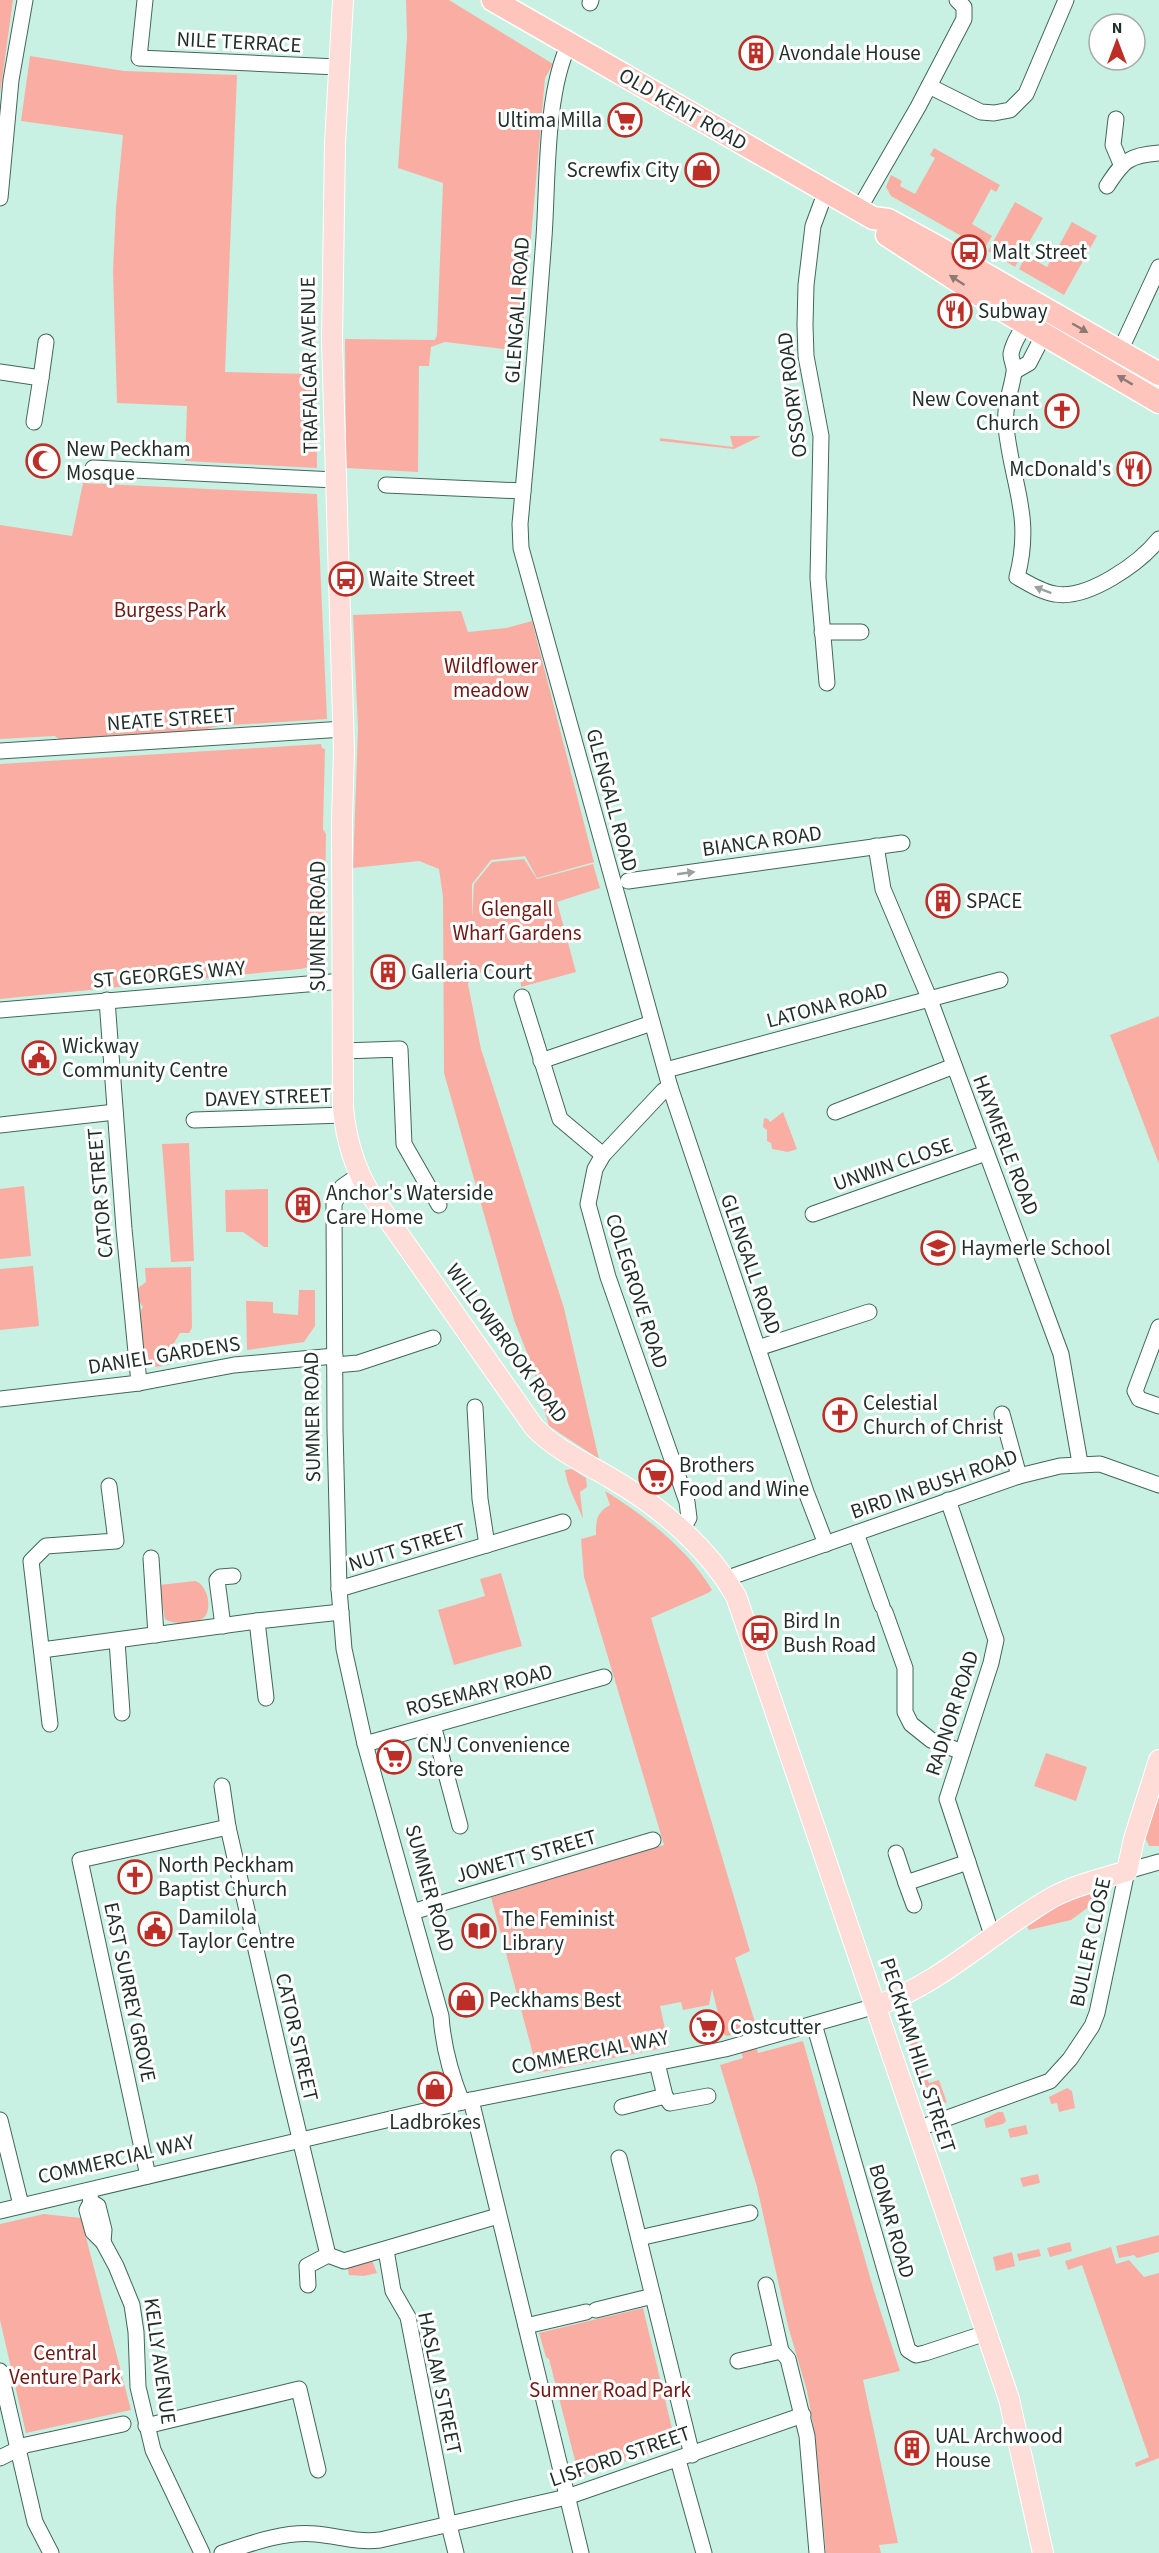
<svg xmlns="http://www.w3.org/2000/svg" width="1159" height="2553" font-family="'Source Sans 3',sans-serif">
  <style>
    .green { fill: #faaea3 }
    .lines { fill: none; stroke-linecap: round; stroke-linejoin: round }
    .minor-casing { stroke: #42665b; stroke-width: 17 }
    .major-casing { stroke: #fff; stroke-width: 22 }
    .highway-casing { stroke: #fff; stroke-width: 25 }
    .minor { stroke: #fff; stroke-width: 15 }
    .major { stroke: #fedcd7; stroke-width: 20 }
    .highway { stroke: #fec5bd; stroke-width: 22 }
    .oneway { fill: #8e7a73 }
    .oneway2 { fill: #9aa19f }
    .labels { text-anchor: middle; dominant-baseline: central; stroke-width: 6; stroke-linejoin: round; paint-order: stroke }
    .street-label { font-size: 21px; fill: #1f2e29; stroke: #fff }
    .poi-label { font-size: 21px; fill: #1f2e29; stroke: #fff; text-anchor: start }
    .park-label { font-size: 21px; fill: #701813; stroke: #fff }
  </style>
  <rect width="100%" height="100%" fill="#c9f1e3"/>
  <g class="green">
    <polygon points="0,0 13,0 0,94"/>
    <polygon points="406,0 449,0 553,64 545,78 521,351 445,342 431,347 429,366 419,366 418,472 346,468 345,339 435,340 437,335 443,183 398,168 407,37"/>
    <polygon points="30,56 124,71 237,75 225,372 310,374 312,372 316,372 317,468 185,461 187,406 117,403 113,271 116,207 123,135 21,121"/>
    <polygon points="934,148 1000,185 996,192 991,189 972,224 992,236 984,249 891,196 886,187 891,175 902,181 900,186 915,194 935,158 930,155"/>
    <polygon points="1015,202 1043,218 1015,267 988,251"/>
    <polygon points="1072,222 1097,236 1064,295 1019,269 1027,253 1034,256 1033,259 1047,267"/>
    <polygon points="730,436 761,436 734,449 660,441 660,438 733,447"/>
    <polygon points="83,483 317,494 327,719 218,726 199,731 60,740 55,736 0,739 0,525 72,536"/>
    <polygon points="461,611 468,632 506,628 532,621 594,862 537,878 525,856 491,860 472,884 472,919 474,884 492,862 524,859 537,879 593,864 600,888 557,902 576,972 521,987 520,964 470,975 468,984 481,1049 564,1308 599,1459 549,1426 533,1368 514,1320 444,1073 443,897 439,869 419,861 353,868 358,729 353,615"/>
    <path d="M321 744 322 748 325 749 323 829 326 834 324 956C313 971 295 969 278 971L0 999V764Z"/>
    <polygon points="1159,1016 1159,1164 1110,1035"/>
    <polygon points="783,1112 797,1149 788,1152 772,1149 771,1143 767,1141 767,1130 763,1127 764,1118 768,1119 770,1122"/>
    <polygon points="189,1143 194,1261 171,1262 162,1144"/>
    <polygon points="24,1186 31,1256 0,1259 0,1189"/>
    <polygon points="268,1189 268,1247 264,1247 243,1232 226,1232 225,1190"/>
    <polygon points="33,1266 39,1326 0,1330 0,1269"/>
    <path d="M191 1267 192 1328 189 1333H180L171 1348 172 1364C166 1365 158 1368 152 1366 138 1362 141 1322 141 1310L143 1307 138 1300V1288L146 1282 145 1268Z"/>
    <polygon points="299,1290 315,1290 315,1326 304,1342 247,1350 246,1301 273,1302 273,1313 298,1315"/>
    <path d="M572 1469 586 1478 587 1487 580 1492 583 1519C577 1503 567 1487 565 1470Z"/>
    <path d="M605 1491C644 1515 689 1550 712 1590L708 1593 651 1618 750 1951 735 1958 755 2022 754 2029 751 2030 758 2053 803 2041 874 2291 900 2371 863 2380 898 2543 879 2545 881 2553H826L815 2435 807 2391 788 2326 757 2187 720 2065 743 2058 736 2034 727 2036 723 2034 712 1989 709 2005 683 2010 681 2002 660 2006 669 2047 538 2073 491 1897 664 1845 584 1577 581 1539 596 1535C596 1520 596 1513 610 1505Z"/>
    <polygon points="501,1573 522,1646 454,1665 438,1610 485,1596 480,1579"/>
    <path d="M195 1581C206 1584 212 1604 206 1615 200 1625 173 1625 165 1619L159 1585Z"/>
    <polygon points="1046,1753 1087,1767 1076,1801 1034,1786"/>
    <polygon points="1159,1797 1159,1846 1149,1846 1145,1837"/>
    <polygon points="1103,1890 1107,1893 1106,1900 1094,1903 1071,1920 1029,1930 1027,1927 1062,1903"/>
    <path d="M916 2039 918 2043 917 2052 929 2083 939 2080 947 2103C922 2096 918 2065 910 2043Z"/>
    <polygon points="1067,2088 1072,2091 1075,2108 1059,2112 1057,2103 1051,2104 1049,2097"/>
    <polygon points="998,2112 1003,2112 1006,2121 1003,2124 986,2128 984,2119"/>
    <polygon points="1026,2125 1028,2134 1010,2138 1008,2129"/>
    <polygon points="1038,2174 1040,2183 1023,2187 1020,2178"/>
    <polygon points="44,2214 81,2218 131,2410 26,2433 0,2320 0,2224"/>
    <polygon points="1159,2235 1159,2252 1137,2258 1134,2255 1119,2258 1116,2246"/>
    <polygon points="1070,2242 1072,2251 1050,2257 1047,2248"/>
    <polygon points="1111,2247 1116,2264 1129,2260 1144,2277 1159,2273 1159,2458 1136,2467 1135,2463 1149,2457 1082,2265 1068,2270 1065,2261"/>
    <polygon points="1039,2249 1041,2256 1019,2261 1017,2254"/>
    <polygon points="1012,2252 1015,2266 996,2271 993,2257"/>
    <polygon points="372,2260 377,2273 364,2276 349,2275 347,2265"/>
    <polygon points="643,2308 676,2445 579,2476 549,2359 546,2357 539,2333"/>
  </g>
  <g class="lines">
    <defs>
      <g id="minor">
        <polyline points="145,0 139,58 338,67"/>
        <polyline points="590,3 591,0"/>
        <path d="M569 44C545 94 548 180 544 237 537 333 529 428 520 524L521 548 670 1087 806 1492 826 1544"/>
        <polyline points="929,86 981,112 994,113 1010,110 1026,94 1066,0"/>
        <polyline points="1116,119 1113,145 1121,164"/>
        <path d="M1107 186C1123 161 1129 155 1159 153"/>
        <polyline points="826,191 813,226 806,285 805,325 806,356 821,436 818,578 827,683"/>
        <polyline points="0,198 11,80 25,0"/>
        <polyline points="859,209 918,107 964,19 964,7 957,0"/>
        <path d="M1032 319C1023 325 1013 343 1011 354 1011 360 1015 367 1014 372 1011 393 1004 404 1006 427 1012 485 1033 516 1017 577 1029 584 1042 592 1055 594 1088 600 1140 563 1159 539"/>
        <polyline points="1120,351 1159,267"/>
        <polyline points="1015,371 1029,363 1044,334 1044,326"/>
        <polyline points="0,372 41,378 46,342"/>
        <polyline points="34,422 41,378"/>
        <polyline points="93,468 335,480"/>
        <polyline points="386,485 523,491"/>
        <polyline points="822,632 861,632"/>
        <polyline points="0,751 344,729"/>
        <polyline points="876,846 883,889 930,1000 1061,1354 1080,1463"/>
        <polyline points="628,881 902,843"/>
        <polyline points="522,997 560,1119 603,1155"/>
        <polyline points="107,1000 124,1229 139,1383"/>
        <polyline points="0,1010 343,981"/>
        <polyline points="343,1051 400,1049 404,1144 439,1205"/>
        <polyline points="541,1061 652,1023"/>
        <polyline points="666,1070 1000,980"/>
        <polyline points="670,1087 663,1091 603,1155 595,1169 588,1204 608,1277 687,1502 689,1518 682,1531"/>
        <polyline points="835,1112 954,1066"/>
        <polyline points="194,1120 344,1115"/>
        <polyline points="0,1125 115,1112"/>
        <path d="M359 1175 342 1187 334 1204 335 1429 339 1589 344 1649 365 1744 441 2016C443 2045 451 2075 462 2102"/>
        <polyline points="813,1214 986,1153"/>
        <polyline points="1159,1327 1135,1391 1139,1399 1159,1406"/>
        <polyline points="758,1348 869,1312"/>
        <polyline points="335,1365 358,1363 433,1338"/>
        <polyline points="0,1399 139,1383 234,1365 335,1356"/>
        <polyline points="475,1407 480,1499 487,1545"/>
        <polyline points="1002,1414 1019,1476"/>
        <polyline points="948,1500 996,1640 991,1663 947,1799 993,1938"/>
        <polyline points="856,1533 882,1606"/>
        <polyline points="151,1558 156,1635"/>
        <polyline points="725,1579 1019,1476 1060,1466 1100,1464 1159,1485"/>
        <polyline points="339,1589 563,1522"/>
        <polyline points="885,1612 905,1668 905,1712 911,1724 931,1740 962,1752"/>
        <polyline points="257,1621 266,1698"/>
        <polyline points="223,1626 217,1580 220,1577 233,1576"/>
        <polyline points="117,1641 122,1713"/>
        <polyline points="42,1650 257,1621 341,1612"/>
        <polyline points="50,1724 31,1561 46,1546 116,1541 109,1486"/>
        <polyline points="433,1725 460,1826"/>
        <polyline points="365,1744 604,1677"/>
        <polyline points="222,1786 228,1827 283,2068 328,2255 307,2266 308,2285"/>
        <polyline points="896,1853 906,1883 968,1862"/>
        <polyline points="906,1883 914,1905"/>
        <polyline points="412,1912 653,1840"/>
        <polyline points="814,2024 908,2350 916,2355 925,2353 986,2333"/>
        <polyline points="657,2063 665,2096 670,2103 708,2096"/>
        <polyline points="471,2100 581,2553"/>
        <polyline points="622,2107 665,2096"/>
        <polyline points="0,2120 21,2205"/>
        <polyline points="917,2129 1050,2081 1070,2059 1092,2026 1097,2013 1127,1871 1159,1862"/>
        <polyline points="619,2158 692,2455"/>
        <polyline points="148,2176 80,1860 228,1827"/>
        <polyline points="90,2196 91,2202 98,2206 104,2230 103,2242"/>
        <polyline points="91,2202 87,2210 93,2232 103,2242 116,2266 132,2305 136,2332 138,2387 153,2450 202,2553"/>
        <polyline points="0,2211 471,2100 725,2049 876,2006"/>
        <polyline points="639,2238 750,2213"/>
        <polyline points="386,2250 393,2291 408,2317 447,2517 456,2553"/>
        <polyline points="328,2255 344,2261 498,2216"/>
        <polyline points="766,2285 781,2351 788,2359 807,2436 817,2553"/>
        <polyline points="596,2310 653,2296"/>
        <polyline points="526,2326 586,2312"/>
        <polyline points="738,2361 781,2351"/>
        <polyline points="0,2371 35,2522 51,2553"/>
        <polyline points="146,2426 299,2389 318,2470"/>
        <polyline points="0,2458 26,2445 123,2424"/>
        <polyline points="678,2460 704,2553"/>
        <path d="M222 2553C252 2543 284 2531 316 2534 339 2536 358 2543 380 2540L567 2497 803 2415"/>
      </g>
      <g id="major">
        <path d="M343 0 335 143 332 341 344 751 342 820 343 1108C346 1138 353 1165 369 1192L534 1427C557 1451 586 1463 614 1480 662 1508 708 1548 736 1596L1009 2399 1043 2553"/>
        <path d="M876 2006C943 1983 992 1931 1053 1897 1075 1885 1102 1879 1127 1871L1134 1839 1159 1760"/>
      </g>
      <g id="highway">
        <polyline points="493,0 873,218 888,220 939,248 1159,374"/>
        <polyline points="887,235 1006,312 1159,402"/>
      </g>
    </defs>
    <use href="#minor" class="minor-casing"/>
    <use href="#major" class="major-casing"/>
    <use href="#highway" class="highway-casing"/>
    <use href="#minor" class="minor"/>
    <use href="#major" class="major"/>
    <use href="#highway" class="highway"/>
  </g>
  <defs><path id="oneway-solid" d="M-6-.8H1V-3.2L6.5 0L1 3.2V.8H-6Z" transform="scale(1.5)"/></defs>
  <g class="oneway">
    <use href="#oneway-solid" transform="translate(957 280) rotate(-147)"/>
    <use href="#oneway-solid" transform="translate(1080 328) rotate(30)"/>
    <use href="#oneway-solid" transform="translate(1125 380) rotate(-149)"/>
  </g>
  <g class="oneway2">
    <use href="#oneway-solid" transform="translate(1043 590) rotate(-159)"/>
    <use href="#oneway-solid" transform="translate(686 873) rotate(-8)"/>
  </g>
  <defs>
    <symbol id="building-ring" viewBox="-11 -11 22 22"><circle r="9.5" fill="#fff" stroke="#bc2e26" stroke-width="1.5"/><path d="M-4-6H4V6H1V3H-1V6H-4ZM-2.5-4.3h1.7v1.8h-1.7ZM.8-4.3h1.7v1.8H.8ZM-2.5-1h1.7V.8h-1.7ZM.8-1h1.7V.8H.8Z" fill="#bc2e26"/></symbol>
    <symbol id="supermarket-ring" viewBox="-11 -11 22 22"><circle r="9.5" fill="#fff" stroke="#bc2e26" stroke-width="1.5"/><path d="M-6-5.5h2.5l.6 2H6L4.5 2H-2.5L-4.4-4H-6ZM-1.5 3.2a1.3 1.3 0 1 0 .1 0ZM3 3.2a1.3 1.3 0 1 0 .1 0Z" fill="#bc2e26"/></symbol>
    <symbol id="shop-ring" viewBox="-11 -11 22 22"><circle r="9.5" fill="#fff" stroke="#bc2e26" stroke-width="1.5"/><path d="M-5-2.5h2.3a2.7 3.5 0 0 1 5.4 0H5L5.5 6h-11ZM-1.5-2.5h3a1.5 2.3 0 0 0-3 0Z" fill="#bc2e26"/></symbol>
    <symbol id="bus-ring" viewBox="-11 -11 22 22"><circle r="9.5" fill="#fff" stroke="#bc2e26" stroke-width="1.5"/><path d="M-5-6H5V4H4V6H2V4H-2V6H-4V4H-5ZM-3.5-4V0h7V-4ZM-3.5 1.2v1.5H-2V1.2ZM2 1.2v1.5H3.5V1.2Z" fill="#bc2e26"/></symbol>
    <symbol id="restaurant-ring" viewBox="-11 -11 22 22"><circle r="9.5" fill="#fff" stroke="#bc2e26" stroke-width="1.5"/><path d="M-5-6h1v4h1v-4h1v4h1v-4h1v5L-1.5 .5V6h-2V.5L-5-1ZM5-6V6H3V1.5H1.5Q1.5-4 5-6Z" fill="#bc2e26"/></symbol>
    <symbol id="church-ring" viewBox="-11 -11 22 22"><circle r="9.5" fill="#fff" stroke="#bc2e26" stroke-width="1.5"/><path d="M-1.2-6h2.4v3.5h3.3v2.4h-3.3V6h-2.4V-.1h-3.3v-2.4h3.3Z" fill="#bc2e26"/></symbol>
    <symbol id="mosque-ring" viewBox="-11 -11 22 22"><circle r="9.5" fill="#fff" stroke="#bc2e26" stroke-width="1.5"/><path d="M3.5-4.9A6 6 0 1 0 3.5 4.9A5 5 0 1 1 3.5-4.9Z" fill="#bc2e26"/></symbol>
    <symbol id="civic-ring" viewBox="-11 -11 22 22"><circle r="9.5" fill="#fff" stroke="#bc2e26" stroke-width="1.5"/><path d="M-.6-6.5H3V-4.5H.6V-3L4-1V1h2V6H-6V1h2V-1L-.6-3ZM-1.2 2.5V6h2.4V2.5Z" fill="#bc2e26"/></symbol>
    <symbol id="school-ring" viewBox="-11 -11 22 22"><circle r="9.5" fill="#fff" stroke="#bc2e26" stroke-width="1.5"/><path d="M0-5L7-2L0 1L-7-2ZM-4 1L0 2.5L4 1V4Q0 6-4 4Z" fill="#bc2e26"/></symbol>
    <symbol id="library-ring" viewBox="-11 -11 22 22"><circle r="9.5" fill="#fff" stroke="#bc2e26" stroke-width="1.5"/><path d="M-6-4Q-3-5.5-.7-3.5V5Q-3 3-6 4ZM6-4Q3-5.5 .7-3.5V5Q3 3 6 4Z" fill="#bc2e26"/></symbol>
  </defs>
  <g fill-rule="evenodd">
    <use href="#building-ring" x="737" y="34" width="38" height="38"/>
    <use href="#supermarket-ring" x="606" y="101" width="38" height="38"/>
    <use href="#shop-ring" x="683" y="151" width="38" height="38"/>
    <use href="#bus-ring" x="950" y="233" width="38" height="38"/>
    <use href="#restaurant-ring" x="936" y="292" width="38" height="38"/>
    <use href="#church-ring" x="1043" y="392" width="38" height="38"/>
    <use href="#mosque-ring" x="24" y="442" width="38" height="38"/>
    <use href="#restaurant-ring" x="1115" y="450" width="38" height="38"/>
    <use href="#bus-ring" x="327" y="560" width="38" height="38"/>
    <use href="#building-ring" x="924" y="882" width="38" height="38"/>
    <use href="#building-ring" x="369" y="953" width="38" height="38"/>
    <use href="#civic-ring" x="20" y="1039" width="38" height="38"/>
    <use href="#building-ring" x="284" y="1186" width="38" height="38"/>
    <use href="#school-ring" x="919" y="1229" width="38" height="38"/>
    <use href="#church-ring" x="821" y="1396" width="38" height="38"/>
    <use href="#supermarket-ring" x="637" y="1458" width="38" height="38"/>
    <use href="#bus-ring" x="741" y="1614" width="38" height="38"/>
    <use href="#supermarket-ring" x="375" y="1738" width="38" height="38"/>
    <use href="#church-ring" x="116" y="1858" width="38" height="38"/>
    <use href="#civic-ring" x="136" y="1910" width="38" height="38"/>
    <use href="#library-ring" x="460" y="1912" width="38" height="38"/>
    <use href="#shop-ring" x="447" y="1981" width="38" height="38"/>
    <use href="#supermarket-ring" x="688" y="2008" width="38" height="38"/>
    <use href="#shop-ring" x="416" y="2070" width="38" height="38"/>
    <use href="#building-ring" x="893" y="2429" width="38" height="38"/>
  </g>
  <g class="labels">
    <g class="street-label">
      <text transform="translate(239 42) rotate(3)">NILE TERRACE</text>
      <text transform="translate(683 109) rotate(30)">OLD KENT ROAD</text>
      <text transform="translate(517 310) rotate(-86)">GLENGALL ROAD</text>
      <text transform="translate(309 365) rotate(-91)">TRAFALGAR AVENUE</text>
      <text transform="translate(792 395) rotate(-97)">OSSORY ROAD</text>
      <text transform="translate(171 719) rotate(-4)">NEATE STREET</text>
      <text transform="translate(612 800) rotate(75)">GLENGALL ROAD</text>
      <text transform="translate(762 841) rotate(-8)">BIANCA ROAD</text>
      <text transform="translate(318 926) rotate(-90)">SUMNER ROAD</text>
      <text transform="translate(169 974) rotate(-5)">ST GEORGES WAY</text>
      <text transform="translate(827 1005) rotate(-15)">LATONA ROAD</text>
      <text transform="translate(268 1097) rotate(-2)">DAVEY STREET</text>
      <text transform="translate(1006 1145) rotate(69)">HAYMERLE ROAD</text>
      <text transform="translate(893 1164) rotate(-19)">UNWIN CLOSE</text>
      <text transform="translate(100 1193) rotate(-95)">CATOR STREET</text>
      <text transform="translate(751 1264) rotate(71)">GLENGALL ROAD</text>
      <text transform="translate(637 1291) rotate(72)">COLEGROVE ROAD</text>
      <text transform="translate(507 1343) rotate(54)">WILLOWBROOK ROAD</text>
      <text transform="translate(164 1355) rotate(-9)">DANIEL GARDENS</text>
      <text transform="translate(312 1417) rotate(-91)">SUMNER ROAD</text>
      <text transform="translate(934 1484) rotate(-19)">BIRD IN BUSH ROAD</text>
      <text transform="translate(407 1547) rotate(-17)">NUTT STREET</text>
      <text transform="translate(479 1690) rotate(-15)">ROSEMARY ROAD</text>
      <text transform="translate(952 1713) rotate(-72)">RADNOR ROAD</text>
      <text transform="translate(526 1856) rotate(-16)">JOWETT STREET</text>
      <text transform="translate(430 1888) rotate(74)">SUMNER ROAD</text>
      <text transform="translate(1090 1942) rotate(-78)">BULLER CLOSE</text>
      <text transform="translate(130 1992) rotate(78)">EAST SURREY GROVE</text>
      <text transform="translate(297 2037) rotate(77)">CATOR STREET</text>
      <text transform="translate(590 2052) rotate(-11)">COMMERCIAL WAY</text>
      <text transform="translate(918 2055) rotate(72)">PECKHAM HILL STREET</text>
      <text transform="translate(116 2159) rotate(-13)">COMMERCIAL WAY</text>
      <text transform="translate(892 2221) rotate(74)">BONAR ROAD</text>
      <text transform="translate(160 2361) rotate(82)">KELLY AVENUE</text>
      <text transform="translate(440 2383) rotate(78)">HASLAM STREET</text>
      <text transform="translate(620 2456) rotate(-19)">LISFORD STREET</text>
    </g>
    <g class="poi-label">
      <text x="779" y="53">Avondale House</text>
      <text x="602" y="120" text-anchor="end">Ultima Milla</text>
      <text x="679" y="170" text-anchor="end">Screwfix City</text>
      <text x="992" y="252">Malt Street</text>
      <text x="978" y="311">Subway</text>
      <text x="1039" y="399" text-anchor="end">New Covenant<tspan x="1039" dy="24">Church</tspan></text>
      <text x="66" y="449">New Peckham<tspan x="66" dy="24">Mosque</tspan></text>
      <text x="1111" y="469" text-anchor="end">McDonald's</text>
      <text x="369" y="579">Waite Street</text>
      <text x="966" y="901">SPACE</text>
      <text x="411" y="972">Galleria Court</text>
      <text x="62" y="1046">Wickway<tspan x="62" dy="24">Community Centre</tspan></text>
      <text x="326" y="1193">Anchor's Waterside<tspan x="326" dy="24">Care Home</tspan></text>
      <text x="961" y="1248">Haymerle School</text>
      <text x="863" y="1403">Celestial<tspan x="863" dy="24">Church of Christ</tspan></text>
      <text x="679" y="1465">Brothers<tspan x="679" dy="24">Food and Wine</tspan></text>
      <text x="783" y="1621">Bird In<tspan x="783" dy="24">Bush Road</tspan></text>
      <text x="417" y="1745">CNJ Convenience<tspan x="417" dy="24">Store</tspan></text>
      <text x="158" y="1865">North Peckham<tspan x="158" dy="24">Baptist Church</tspan></text>
      <text x="178" y="1917">Damilola<tspan x="178" dy="24">Taylor Centre</tspan></text>
      <text x="502" y="1919">The Feminist<tspan x="502" dy="24">Library</tspan></text>
      <text x="489" y="2000">Peckhams Best</text>
      <text x="730" y="2027">Costcutter</text>
      <text x="435" y="2122" text-anchor="middle">Ladbrokes</text>
      <text x="935" y="2436">UAL Archwood<tspan x="935" dy="24">House</tspan></text>
    </g>
    <g class="park-label">
      <text x="170" y="610">Burgess Park</text>
      <text x="491" y="666">Wildflower<tspan x="491" dy="24">meadow</tspan></text>
      <text x="517" y="909">Glengall<tspan x="517" dy="24">Wharf Gardens</tspan></text>
      <text x="65" y="2353">Central<tspan x="65" dy="24">Venture Park</tspan></text>
      <text x="610" y="2390">Sumner Road Park</text>
    </g>
  </g>
  <g transform="translate(1117 42)"><circle r="28" fill="#ffffff" stroke="#a5aba9" stroke-width="1.5"/>
  <path d="M0-4.5L10 22L0 15L-10 22Z" fill="#bc2e26"/>
  <text y="-9" font-size="16" font-weight="bold" text-anchor="middle" fill="#1f2e29">N</text>
  </g>
</svg>
